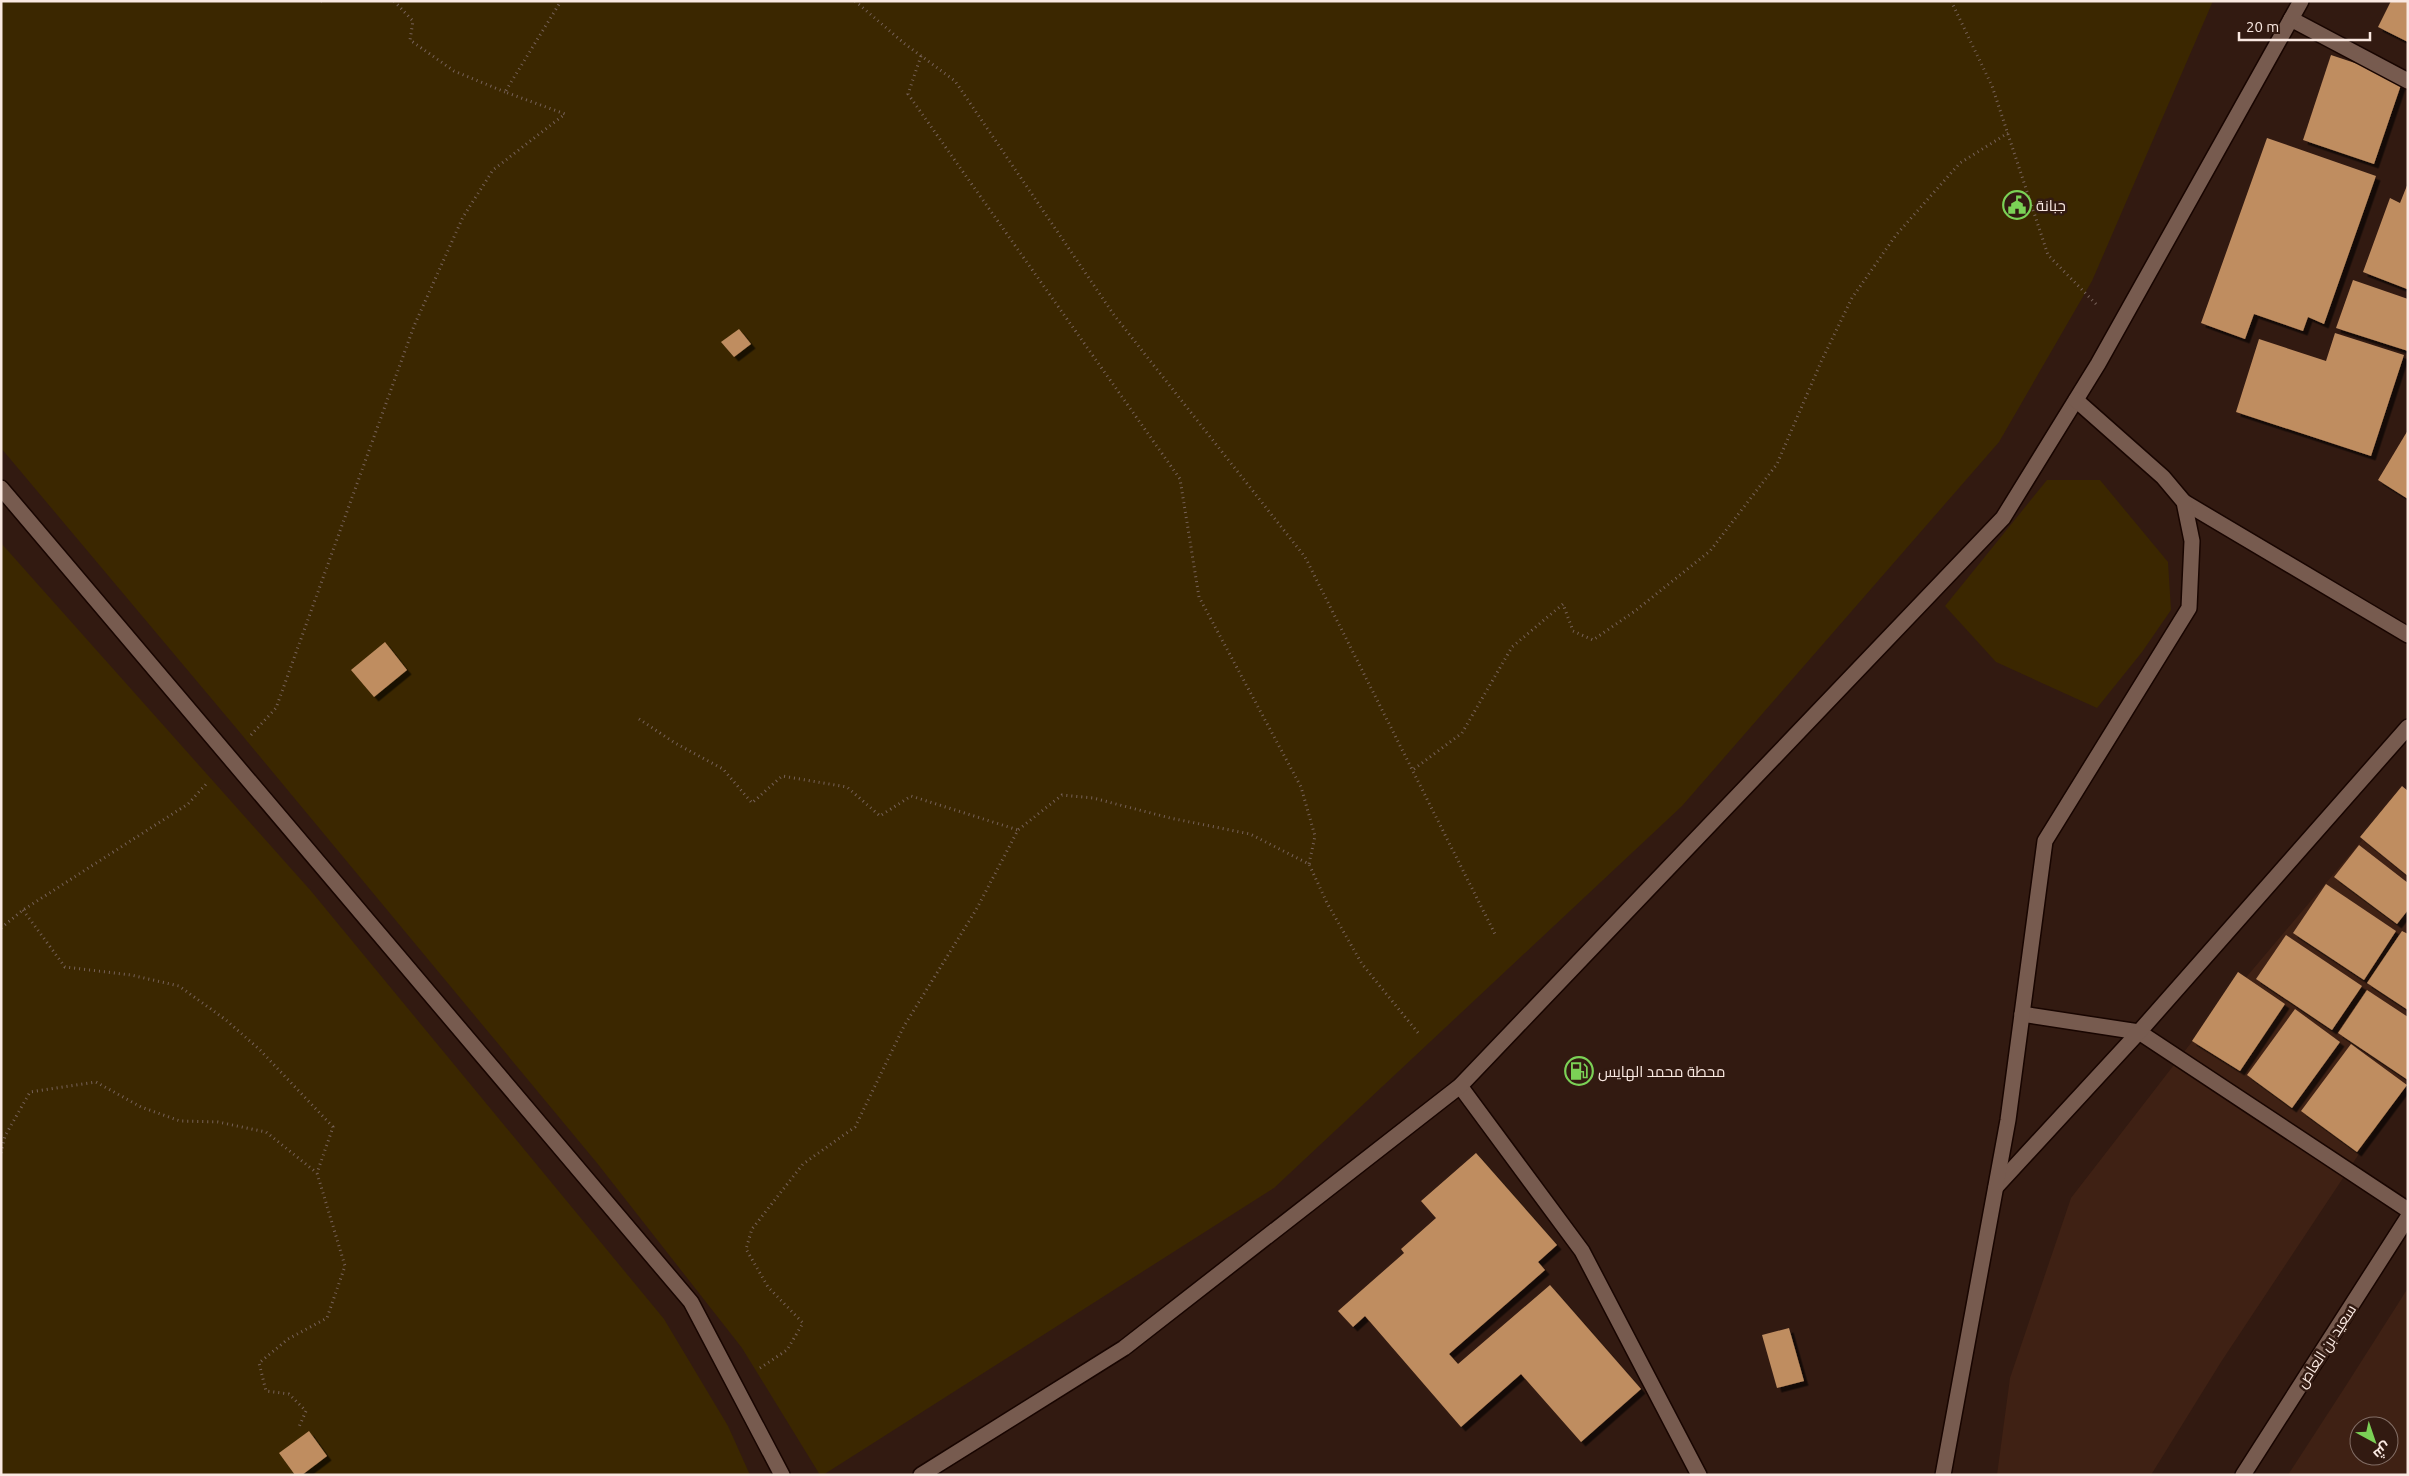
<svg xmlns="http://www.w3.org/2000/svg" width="2409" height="1476" font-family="Ubuntu,Cairo,sans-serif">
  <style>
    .built { fill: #3f2114; fill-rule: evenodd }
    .green { fill: #3b2700 }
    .building { fill: #bf8d61; filter: url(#shadow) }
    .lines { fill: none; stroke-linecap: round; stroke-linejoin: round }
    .street-casing { stroke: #180500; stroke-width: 18 }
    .secondary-casing { stroke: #180500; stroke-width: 18 }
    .path { stroke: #776259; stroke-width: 3; stroke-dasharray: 1 4; stroke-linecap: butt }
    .street { stroke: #775b4f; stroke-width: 15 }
    .secondary { stroke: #775b4f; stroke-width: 15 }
    .labels { text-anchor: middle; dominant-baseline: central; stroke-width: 5; stroke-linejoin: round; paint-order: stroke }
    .poi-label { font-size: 15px; fill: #fae9e2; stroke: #321a11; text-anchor: start }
    .street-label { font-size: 15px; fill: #fae9e2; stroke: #321a11 }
  </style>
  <defs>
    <filter id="shadow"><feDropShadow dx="4.5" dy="4.5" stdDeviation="0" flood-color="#0009"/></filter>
  </defs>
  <rect width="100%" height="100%" fill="#321a11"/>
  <g class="built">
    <polygon points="2408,786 2408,1080 2221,1362 2151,1475 1997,1475 2010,1378 2071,1198 2194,1039"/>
    <path d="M2408 1288V1475H2288L2347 1384ZM2359 1426H2389V1456H2359Z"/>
  </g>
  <g class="green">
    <polygon points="1,1 2213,1 2092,281 1999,442 1682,806 1274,1188 823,1475 820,1475 742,1348 597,1163 237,729 1,448"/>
    <polygon points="2047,480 2100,480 2168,562 2171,610 2142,652 2097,708 1996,662 1945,606"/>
    <polygon points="1,543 311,891 664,1319 728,1426 750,1475 1,1475"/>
  </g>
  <g class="building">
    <polygon points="2391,1 2408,1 2408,42 2378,27"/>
    <polygon points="2331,55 2403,79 2374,164 2303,140"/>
    <polygon points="2267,138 2376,176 2324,324 2308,317 2303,331 2254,314 2245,339 2201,323"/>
    <polygon points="2408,183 2408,287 2407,289 2363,272 2390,198 2400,203"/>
    <polygon points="2353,280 2408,299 2408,351 2336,328"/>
    <polygon points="739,329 751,344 734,357 721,342"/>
    <polygon points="2335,333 2404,355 2371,456 2236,412 2259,339 2326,361"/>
    <polygon points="2408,430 2408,499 2378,480"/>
    <polygon points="385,642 407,670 374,697 351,670"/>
    <polygon points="2402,786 2408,791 2408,876 2360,837"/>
    <polygon points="2359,845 2408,883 2408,910 2397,924 2334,877"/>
    <polygon points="2326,884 2396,931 2364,980 2293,933"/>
    <polygon points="2402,931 2408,934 2408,1010 2367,983"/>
    <polygon points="2286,935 2362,986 2332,1030 2256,979"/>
    <polygon points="2238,972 2285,1004 2240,1071 2192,1041"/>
    <polygon points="2367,990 2408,1017 2408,1080 2338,1033"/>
    <polygon points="2295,1009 2340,1042 2292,1108 2247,1075"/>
    <polygon points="2351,1044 2407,1085 2357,1152 2301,1111"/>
    <polygon points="1476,1153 1557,1245 1538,1262 1545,1270 1449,1354 1458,1364 1550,1285 1641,1389 1581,1442 1521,1374 1461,1427 1365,1316 1353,1327 1338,1311 1404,1253 1401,1249 1436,1218 1421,1201"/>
    <polygon points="1789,1328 1804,1381 1777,1388 1762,1335"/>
    <polygon points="309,1431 327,1456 302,1475 295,1475 279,1453"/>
  </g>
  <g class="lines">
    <defs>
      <g id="street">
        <polyline points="2291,19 2408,81"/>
        <polyline points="2184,502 2408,635"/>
        <polyline points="2022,1014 2139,1032 2408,1210"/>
        <polyline points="1460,1086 1582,1251 1699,1475"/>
        <polyline points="1996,1187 2139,1032 2408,727"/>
      </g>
      <g id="secondary">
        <polyline points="1,488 691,1302 782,1475"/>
        <polyline points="921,1475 1124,1348 1460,1086 2003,518 2098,364 2301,1"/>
        <polyline points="1943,1475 2008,1120 2045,841 2189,608 2192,541 2184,502 2163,477 2076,400"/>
        <polyline points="2243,1475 2408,1217"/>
      </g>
    </defs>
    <use href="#street" class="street-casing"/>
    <use href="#secondary" class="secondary-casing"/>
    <g class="path">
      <polyline points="321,1 324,1"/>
      <polyline points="394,1 413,21 410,40 454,71 505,92"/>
      <polyline points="855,1 905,44 955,81 1114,315 1305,557 1496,936"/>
      <polyline points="1951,1 1992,86 2048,255 2097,305"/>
      <polyline points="921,56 908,94 1180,479 1199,597 1301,787 1315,836 1309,864"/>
      <polyline points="639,719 675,743 723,769 752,803 782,776 847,787 880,816 911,796 1018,830"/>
      <polyline points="251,735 276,708 414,326 463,217 493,170 565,114 505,92 561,1"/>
      <polyline points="1414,769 1462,733 1512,647 1563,604 1573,631 1593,640 1635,611 1710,551 1777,464 1821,362 1852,298 1896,235 1960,163 2008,133"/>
      <polyline points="23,910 65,967 131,975 179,986 226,1020 259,1049 333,1127 317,1173 345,1266 327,1318 288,1339 259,1363 266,1391 289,1394 306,1411 299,1427"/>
      <polyline points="1,928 23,910 188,804 208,782"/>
      <polyline points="1,1153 5,1136 30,1092 96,1082 141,1107 180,1121 218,1122 266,1132 317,1173"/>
      <polyline points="760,1368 787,1350 803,1323 768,1287 746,1249 752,1229 803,1164 855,1127 904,1026 976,910 1018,830 1062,795 1093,798 1170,818 1250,834 1309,864 1327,903 1362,964 1419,1034"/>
    </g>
    <use href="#street" class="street"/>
    <use href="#secondary" class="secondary"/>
  </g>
  <defs>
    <symbol id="civic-ring" viewBox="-11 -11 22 22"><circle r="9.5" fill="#321a11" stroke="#7bd156" stroke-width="1.5"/><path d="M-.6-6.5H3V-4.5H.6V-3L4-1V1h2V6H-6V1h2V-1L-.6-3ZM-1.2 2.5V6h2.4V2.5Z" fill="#7bd156"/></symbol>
    <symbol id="fuel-ring" viewBox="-11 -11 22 22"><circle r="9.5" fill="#321a11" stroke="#7bd156" stroke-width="1.5"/><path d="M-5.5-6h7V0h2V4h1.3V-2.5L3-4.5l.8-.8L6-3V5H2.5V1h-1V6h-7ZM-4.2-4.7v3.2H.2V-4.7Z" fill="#7bd156"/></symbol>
  </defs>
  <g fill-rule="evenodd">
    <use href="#civic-ring" x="2001" y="189" width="32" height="32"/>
    <use href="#fuel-ring" x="1563" y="1055" width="32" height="32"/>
  </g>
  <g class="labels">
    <g class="poi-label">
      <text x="2036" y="205">جبانة</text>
      <text x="1598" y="1071">محطة محمد الهايس</text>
    </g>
    <g class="street-label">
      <text transform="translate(2326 1346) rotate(-57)">سعيد بن العاص</text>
    </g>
  </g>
  <rect width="2409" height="1476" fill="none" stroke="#fae9e2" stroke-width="5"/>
  <g transform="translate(2374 1441) rotate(140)"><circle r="24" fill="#321a11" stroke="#826d65"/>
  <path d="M0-4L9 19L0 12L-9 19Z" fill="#7bd156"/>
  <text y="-8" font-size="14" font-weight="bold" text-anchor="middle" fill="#fae9e2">ش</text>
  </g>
  <path d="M2239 32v8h131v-8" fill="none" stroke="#fae9e2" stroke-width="2.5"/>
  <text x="2246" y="32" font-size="15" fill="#fae9e2" stroke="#321a11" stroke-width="4" paint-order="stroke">20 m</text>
</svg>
